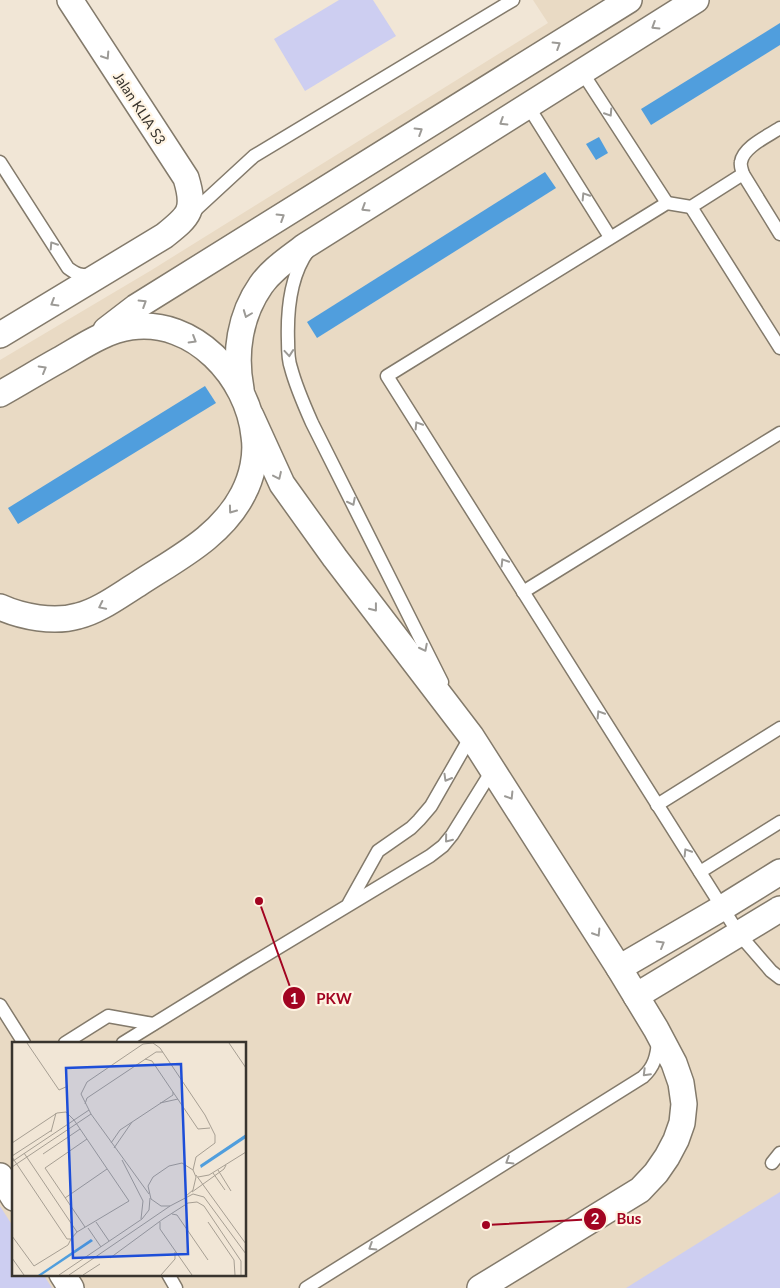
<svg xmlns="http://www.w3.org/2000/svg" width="780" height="1288" font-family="Lato,sans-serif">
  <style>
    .built { fill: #e9dac4; fill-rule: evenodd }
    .water { fill: #509edd }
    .building { fill: #cdcef1 }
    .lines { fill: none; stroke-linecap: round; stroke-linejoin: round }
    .service-casing { stroke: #837a6b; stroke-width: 15 }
    .minor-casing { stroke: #837a6b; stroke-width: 28 }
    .service { stroke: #fff; stroke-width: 12 }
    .minor { stroke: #fff; stroke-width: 25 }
    .oneway { stroke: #9c9a96 }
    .labels { text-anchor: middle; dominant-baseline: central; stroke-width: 4.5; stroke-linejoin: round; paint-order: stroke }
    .street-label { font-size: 14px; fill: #38342e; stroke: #fff4e3 }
    .inset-road { fill: none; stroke: #a79f93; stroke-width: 1 }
    .view { fill: #1d4ed8; fill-opacity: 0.15; stroke: #1d4ed8; stroke-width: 2.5 }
    .inset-edge { fill: none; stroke: #38342e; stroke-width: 2.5 }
    .leader { fill: none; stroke: #a20421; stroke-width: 2 }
    .callout-dot { fill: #a20421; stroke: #fff4e3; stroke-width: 2 }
    .mark-label { font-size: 15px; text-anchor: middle; font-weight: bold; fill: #fff }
    .callout-label { font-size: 15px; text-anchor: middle; font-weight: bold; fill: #a20421; stroke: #fff4e3; stroke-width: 4.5; stroke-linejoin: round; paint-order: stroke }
  </style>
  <rect width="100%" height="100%" fill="#f1e6d6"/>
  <path class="built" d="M533 0H780V1288H0V360L150 271 548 23ZM14 1043H245V1274H14Z"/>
  <g class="water">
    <polygon points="780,23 780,45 651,125 641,109"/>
    <polygon points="599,137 608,153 596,160 586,144"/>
    <polygon points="545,172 556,188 317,338 307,322"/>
    <polygon points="205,386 216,403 18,524 8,508"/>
  </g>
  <g class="building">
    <polygon points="339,0 373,0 396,36 305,91 274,39"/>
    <polygon points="780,1192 780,1288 626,1288"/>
    <polygon points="0,1206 14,1228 14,1274 43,1274 52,1288 0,1288"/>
  </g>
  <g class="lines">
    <defs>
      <g id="service">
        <polyline points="582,72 667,203"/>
        <polyline points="528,106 610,237"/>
        <path d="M780 128C768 136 743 147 741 162 740 166 742 170 743 174L780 234"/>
        <path d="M0 162 68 268C76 274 81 276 92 275"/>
        <polyline points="743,174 691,207 667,203 387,376 739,934 771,971 780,978"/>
        <polyline points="691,207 780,348"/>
        <polyline points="191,214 254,156 513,0"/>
        <path d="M308 251C290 276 287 311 288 341 288 350 288 360 291 368 296 387 304 405 312 423L442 682"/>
        <polyline points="523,592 780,433"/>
        <polyline points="657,805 780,728"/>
        <polyline points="700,872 780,822"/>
        <polyline points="349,903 378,851 411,828 419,820 431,806 471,736"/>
        <polyline points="0,1005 24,1043"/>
        <polyline points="65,1043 108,1016 153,1024"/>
        <polyline points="123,1043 246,967 430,856 443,846 452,835 493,769"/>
        <polyline points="772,1163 780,1153"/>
        <polyline points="168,1274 176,1288"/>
        <path d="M306 1288 643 1077C654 1067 657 1056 658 1041"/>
      </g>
      <g id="minor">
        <polyline points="106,330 136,307 629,0"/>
        <path d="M0 335 164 236C189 216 196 211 186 178L70 0"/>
        <path d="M241 389C234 353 240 315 261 285 272 269 290 258 305 246L696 0"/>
        <path d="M0 394C20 383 39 371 59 360 82 347 104 331 131 327 194 318 248 377 254 436 257 455 252 477 243 494 221 537 176 559 138 584 120 595 99 611 78 616 54 623 22 617 0 607"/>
        <polyline points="251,416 282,484 335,558 471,736 619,968 656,1029 674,1063 681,1083 684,1104 682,1123 676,1140 667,1157 656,1173 640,1190 480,1288"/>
        <polyline points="619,968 722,908 780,872"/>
        <polyline points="636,996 780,909"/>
        <polyline points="0,1176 14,1198"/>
        <polyline points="62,1274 71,1288"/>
      </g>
    </defs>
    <use href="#service" class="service-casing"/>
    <use href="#minor" class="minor-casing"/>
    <use href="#service" class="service"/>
    <use href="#minor" class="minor"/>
  </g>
  <defs><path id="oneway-chevron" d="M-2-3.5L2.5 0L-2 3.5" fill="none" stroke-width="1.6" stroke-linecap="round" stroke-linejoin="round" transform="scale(1.25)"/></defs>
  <g class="oneway">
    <use href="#oneway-chevron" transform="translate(655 26) rotate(148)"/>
    <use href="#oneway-chevron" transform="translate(557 45) rotate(-32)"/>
    <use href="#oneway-chevron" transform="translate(106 56) rotate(57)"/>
    <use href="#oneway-chevron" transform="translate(609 113) rotate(57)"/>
    <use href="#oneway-chevron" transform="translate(503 122) rotate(148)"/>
    <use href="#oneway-chevron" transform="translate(419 131) rotate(-32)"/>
    <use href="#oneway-chevron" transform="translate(585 196) rotate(-122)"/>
    <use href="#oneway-chevron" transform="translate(365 208) rotate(148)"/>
    <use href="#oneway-chevron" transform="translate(281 217) rotate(-32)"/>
    <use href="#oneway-chevron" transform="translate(53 245) rotate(-123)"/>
    <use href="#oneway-chevron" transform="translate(54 303) rotate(149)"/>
    <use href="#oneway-chevron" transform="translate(143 303) rotate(-32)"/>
    <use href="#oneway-chevron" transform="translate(247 314) rotate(111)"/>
    <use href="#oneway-chevron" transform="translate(193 340) rotate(31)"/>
    <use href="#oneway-chevron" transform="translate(289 353) rotate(85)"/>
    <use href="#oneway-chevron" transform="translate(43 369) rotate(-30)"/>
    <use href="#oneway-chevron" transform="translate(418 425) rotate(-122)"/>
    <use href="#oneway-chevron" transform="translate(278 476) rotate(65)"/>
    <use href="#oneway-chevron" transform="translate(352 502) rotate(63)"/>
    <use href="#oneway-chevron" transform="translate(232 510) rotate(126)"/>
    <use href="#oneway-chevron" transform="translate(504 562) rotate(-122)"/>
    <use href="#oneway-chevron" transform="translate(102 606) rotate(154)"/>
    <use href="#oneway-chevron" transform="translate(374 608) rotate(52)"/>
    <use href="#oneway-chevron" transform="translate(424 648) rotate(63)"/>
    <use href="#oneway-chevron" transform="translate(600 714) rotate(-122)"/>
    <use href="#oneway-chevron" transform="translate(447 778) rotate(120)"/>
    <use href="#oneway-chevron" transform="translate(510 796) rotate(58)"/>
    <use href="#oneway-chevron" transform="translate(448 839) rotate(129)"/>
    <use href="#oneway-chevron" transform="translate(687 852) rotate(-122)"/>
    <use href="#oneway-chevron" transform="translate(597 933) rotate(58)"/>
    <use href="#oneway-chevron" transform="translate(661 944) rotate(-30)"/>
    <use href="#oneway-chevron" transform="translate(646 1073) rotate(135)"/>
    <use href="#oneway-chevron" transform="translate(509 1161) rotate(148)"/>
    <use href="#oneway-chevron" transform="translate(372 1247) rotate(148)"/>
  </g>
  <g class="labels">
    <g class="street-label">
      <text transform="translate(140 108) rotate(57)">Jalan KLIA S3</text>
    </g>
  </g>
  <g transform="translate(12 1042)">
    <rect width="234" height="234" fill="#f1e6d6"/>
    <path d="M234 92V96L189 126 188 123ZM79 197 81 199 30 233H26Z" fill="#509edd"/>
    <path class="inset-road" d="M15 1 47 48 56 44M217 1 234 26M133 17 140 19 186 87 198 86M148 61 166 57M73 62 75 56 144 10H151M39 90 44 71M0 101 45 71 54 70 62 78 117 159 65 190M99 101 108 88 161 53V50M102 106 120 80M31 112 68 87M0 114 40 88M0 115 55 197H59L65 190 12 111M110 118 131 159 129 177M1 119 77 68M0 125 79 72M206 128 219 149M201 131 213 148M184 133 234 202M186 135 197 133 234 110M180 150 212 127 214 123M137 152 79 72 69 52 75 40 131 2 141 1 148 6 193 73 203 93V101L184 115 181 128M174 154 181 148 184 135 181 128 170 121 157 124 141 135 136 144 139 157 149 164H158L181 152 192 155 234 212M53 156 95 127M160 172 165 173 196 218M84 180 97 199M148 180V187L180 233M196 180 222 218 223 233M73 185 33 126 75 97M76 186 89 205M0 194 22 224 56 203 59 197M0 216 12 233M98 216 151 177 176 161 185 160 192 164 229 219V233M47 233 130 177 137 168 138 156M57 233 158 164M71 233 88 222M149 233 163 217V210"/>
    <path class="view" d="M169 22 176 212 61 216 54 26Z"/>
    <rect width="234" height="234" class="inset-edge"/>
  </g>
  <path class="leader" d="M259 901L294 998M486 1225L595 1219"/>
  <g class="callout-dot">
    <circle cx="259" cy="901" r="5"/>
    <circle cx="486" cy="1225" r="5"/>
    <circle cx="294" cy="998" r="12"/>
    <circle cx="595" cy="1219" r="12"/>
  </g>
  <g class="mark-label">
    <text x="294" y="1004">1</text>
    <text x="595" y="1224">2</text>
  </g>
  <g class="callout-label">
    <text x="334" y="1004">PKW</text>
    <text x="629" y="1224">Bus</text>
  </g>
</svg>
